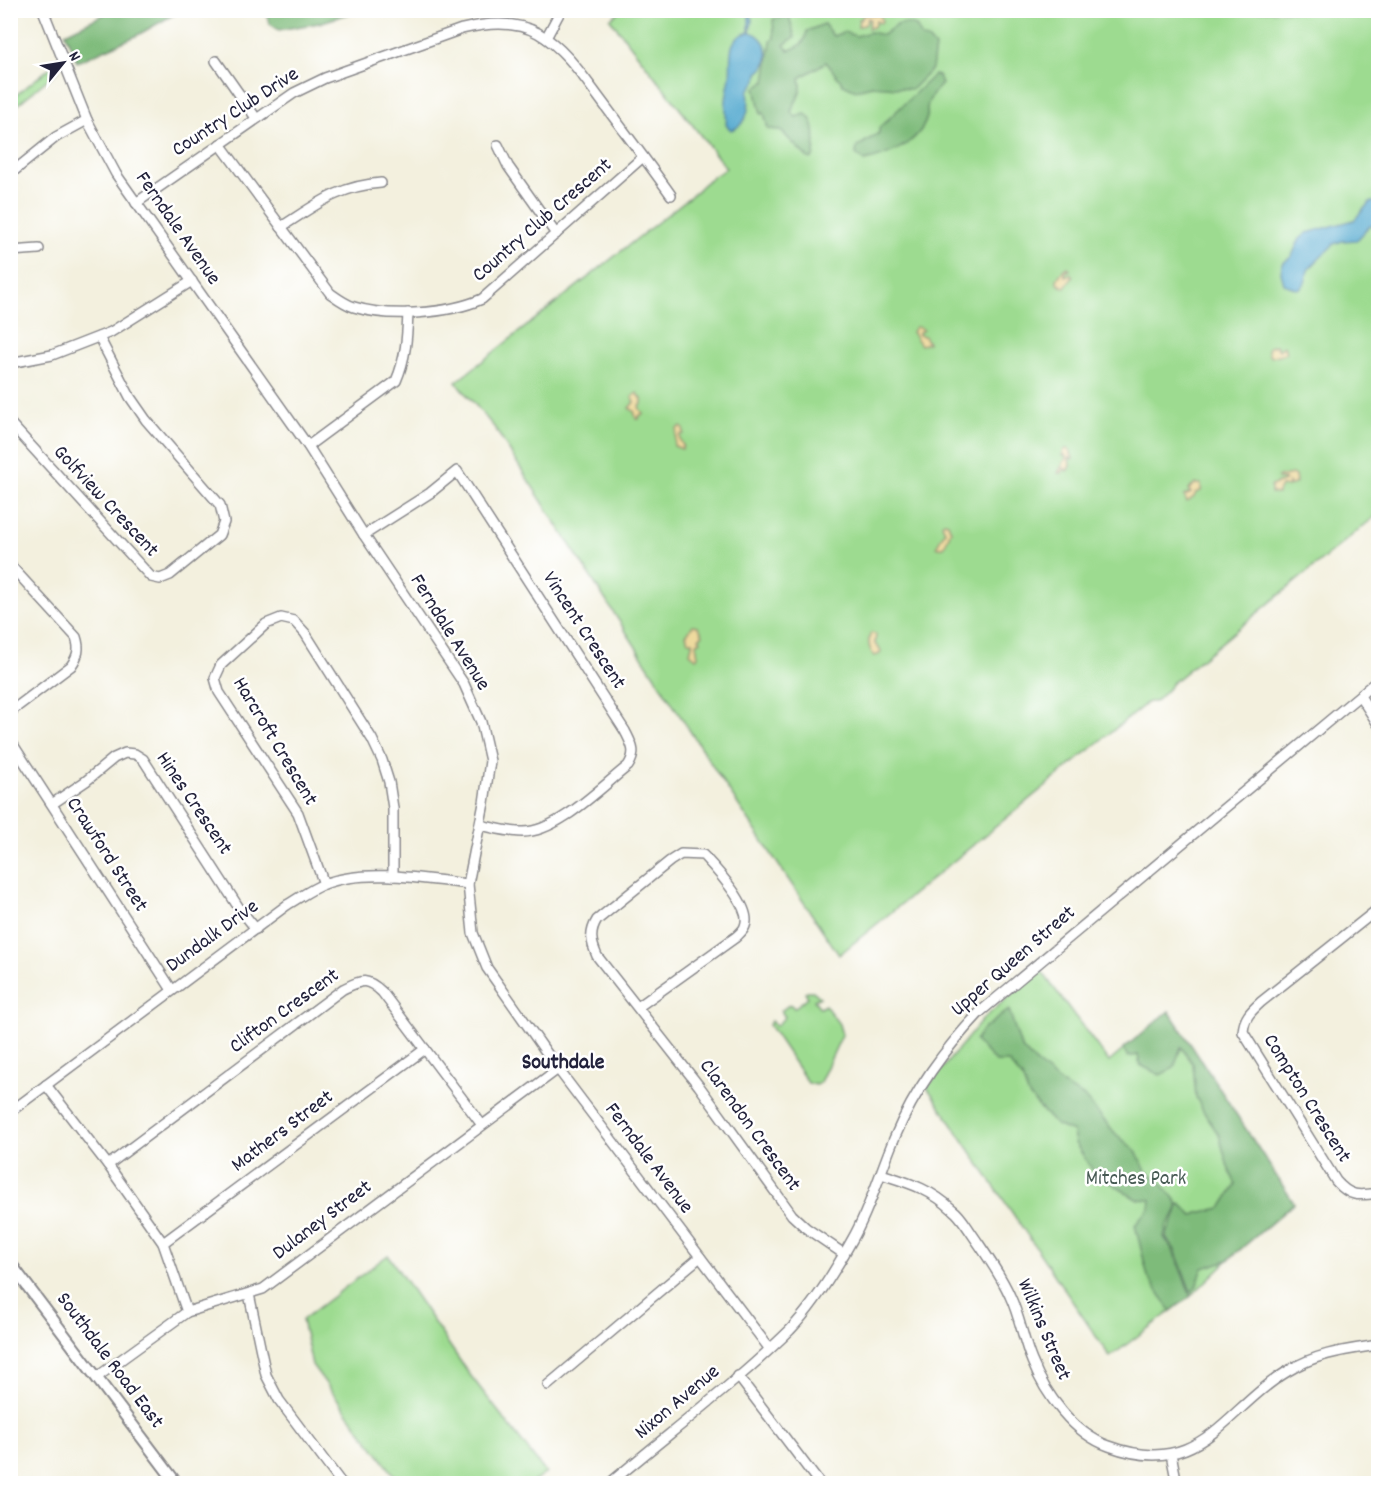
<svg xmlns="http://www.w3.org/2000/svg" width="1389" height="1494" font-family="Dekko,sans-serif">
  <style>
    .green { fill: #9ddb90; stroke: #607e66; stroke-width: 1.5 }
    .forest { fill: #7ebb7a; stroke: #506e5a; stroke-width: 1.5 }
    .sand { fill: #eeda9e; stroke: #887e6c; stroke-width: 1.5 }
    .water { fill: #53a9cf; stroke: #3a6685; stroke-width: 1.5 }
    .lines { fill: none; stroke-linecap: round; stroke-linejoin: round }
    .minor-casing { stroke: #8a898c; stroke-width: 12 }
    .major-casing { stroke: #8a898c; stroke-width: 14 }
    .minor { stroke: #fff; stroke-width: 9 }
    .major { stroke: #fff; stroke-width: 10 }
    .labels { text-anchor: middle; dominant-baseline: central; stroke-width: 5; stroke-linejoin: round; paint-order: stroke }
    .street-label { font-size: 21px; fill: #22223b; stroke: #fff }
    .park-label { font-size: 21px; fill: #475a54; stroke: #fff }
    .neighbourhood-label { font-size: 22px; font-weight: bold; fill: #22223b; stroke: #fff }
  </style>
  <rect width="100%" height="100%" fill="#fff"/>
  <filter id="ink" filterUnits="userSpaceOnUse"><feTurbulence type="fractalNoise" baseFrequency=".0167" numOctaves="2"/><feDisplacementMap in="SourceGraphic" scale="12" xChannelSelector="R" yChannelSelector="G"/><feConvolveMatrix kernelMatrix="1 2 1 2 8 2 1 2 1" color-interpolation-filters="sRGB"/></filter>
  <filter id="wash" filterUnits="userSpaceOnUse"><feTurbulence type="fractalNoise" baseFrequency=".008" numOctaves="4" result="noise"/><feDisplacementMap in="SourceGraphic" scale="24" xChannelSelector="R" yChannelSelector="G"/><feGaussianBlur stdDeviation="1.35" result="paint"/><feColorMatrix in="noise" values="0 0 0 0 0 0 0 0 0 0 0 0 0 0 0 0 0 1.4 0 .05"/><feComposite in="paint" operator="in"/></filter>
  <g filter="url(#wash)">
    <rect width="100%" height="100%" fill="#f3f0de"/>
    <g class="green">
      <path d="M620 11H1378V514L1171 684 1169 688 1155 702H1148L839 955 719 776 494 427 456 382 697 191C704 181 716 176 726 168L610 19Z"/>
      <polygon points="56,63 59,70 11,110 11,99"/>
      <polygon points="1040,969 1109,1062 1169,1011 1294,1203 1228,1260 1191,1296 1110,1357 927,1087 983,1019"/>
      <polygon points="807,991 813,991 820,997 814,1000 820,1008 825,1005 839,1024 842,1035 820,1082 816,1085 808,1083 769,1025 771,1021 776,1026 785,1017 781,1011 790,1004 794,1008 808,997 805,992"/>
      <polygon points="388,1255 467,1371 546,1473 532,1483 400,1483 312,1365 302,1320"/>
    </g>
    <g class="forest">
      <polygon points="104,11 180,11 136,36 77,62 65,33 105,14"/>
      <polygon points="265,11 265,10 358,11 319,23 279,30 270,24"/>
      <path d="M789 16 795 37 784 45 788 50C801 47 804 44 807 31L824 24 833 36 844 32 856 36 870 32 883 35C896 25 900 20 916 26L922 38 928 39 935 47 932 69 912 89 872 86 856 90 843 84 826 62 800 78C804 92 796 99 791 112L796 117 805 114C817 120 815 143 814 156L811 159 808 158 780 130 768 129 764 113 761 114 755 88 765 82 771 41 774 38 773 19Z"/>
      <path d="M934 75 939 76 942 84C936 91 928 98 927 108 927 112 928 113 927 117 920 143 888 156 864 161L856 154 857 147 879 133V128Z"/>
      <polygon points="1009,1010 1021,1047 1033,1060 1063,1085 1083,1096 1116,1134 1136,1151 1146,1171 1158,1179 1177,1202 1177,1211 1167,1225 1164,1237 1173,1250 1191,1296 1171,1311 1148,1277 1135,1225 1150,1208 1151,1200 1136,1199 1093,1171 1075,1143 1073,1132 1056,1125 1029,1096 1022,1078 1008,1062 996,1062 975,1041 982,1030"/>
      <path d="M1169 1011 1294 1203 1228 1260 1203 1268 1196 1287 1191 1292 1175 1250 1166 1237C1169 1225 1178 1216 1179 1204L1182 1205 1193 1216 1198 1213 1221 1208 1236 1185 1228 1167 1219 1135 1203 1111 1196 1097 1193 1064 1181 1047 1174 1068 1160 1075 1140 1065 1138 1055 1128 1057 1123 1049Z"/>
    </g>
    <g class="sand">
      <polygon points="868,14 880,15 882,21 880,23 876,21 874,27 868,28 870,19 868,18 865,25 858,26 859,19 862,19 862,16"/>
      <polygon points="1068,267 1070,270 1065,272 1065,276 1071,274 1073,277 1065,287 1060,286 1061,284 1058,284 1057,279 1064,269"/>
      <polygon points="915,327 921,328 923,330 919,332 919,335 924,336 928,343 921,345 912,332"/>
      <polygon points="1276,345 1279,350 1284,346 1286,353 1271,357 1269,355 1268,350 1269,347"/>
      <polygon points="637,393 642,399 642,404 639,407 643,414 639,416 639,419 636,419 634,411 629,408 634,402 632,397"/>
      <polygon points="680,427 683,428 684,434 680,435 680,440 683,445 682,449 674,446 677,429"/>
      <polygon points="1066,449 1070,450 1073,459 1069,458 1070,466 1067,471 1064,468 1062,473 1058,473 1066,458 1065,455 1062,456 1064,450"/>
      <polygon points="1292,474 1295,476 1296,483 1290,486 1288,483 1288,487 1281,486 1277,494 1271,493 1271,486 1284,481 1284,479 1278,479 1278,477"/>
      <polygon points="1195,484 1201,484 1201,491 1196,493 1194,497 1187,502 1184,496 1191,493 1188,490"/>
      <polygon points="944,522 948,523 951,531 944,547 936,547 945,531 942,524"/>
      <polygon points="693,625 698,626 703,635 699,638 701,641 696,644 698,656 696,658 690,653 693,641 688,641 686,635"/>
      <path d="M871 633 876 634 875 644 881 651 880 654 875 656C869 652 867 640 871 633Z"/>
    </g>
    <g class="water">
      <path d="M749 11H751L752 21 750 32C769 37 774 63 758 73L757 80 748 91C750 105 749 125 731 130L726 125C727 117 725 108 726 100 727 92 729 84 730 76 732 57 725 39 749 32Z"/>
      <polygon points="1370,202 1378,202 1378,226 1370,226 1357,240 1342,241 1334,244 1308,270 1305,283 1301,288 1297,289 1284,284 1281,273 1282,264 1292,256 1299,240 1307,233 1354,220"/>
    </g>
  </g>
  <g filter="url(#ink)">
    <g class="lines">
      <defs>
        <g id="minor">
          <polyline points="43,10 87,120 116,174 308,446 364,535 464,684 481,722 490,761 484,803 468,884 473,933 487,968 558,1069 769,1348"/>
          <polyline points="546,38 561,10"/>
          <polyline points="216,61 256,118"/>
          <path d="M220 144 330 293C337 298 345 304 354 307 389 318 448 314 482 299L643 157"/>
          <polyline points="498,145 508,166 556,234"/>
          <polyline points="10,174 56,137 87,120"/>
          <path d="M136 203 294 93 325 78 462 29C486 23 515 20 538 33 566 49 584 78 603 103 626 134 649 164 671 195"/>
          <path d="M281 227C316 205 338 186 381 183"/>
          <polyline points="10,251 39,249"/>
          <polyline points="10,363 52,355 111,332 192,281"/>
          <polyline points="10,423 151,577 160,579 170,575 219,535 224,522 220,505 146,420 130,397 99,337"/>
          <path d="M308 446 396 381C406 358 407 337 408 313"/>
          <path d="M364 535 430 493 457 471 625 731C632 745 637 752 628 766 601 787 557 833 522 832 508 832 494 828 480 825"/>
          <path d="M10 565 76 637C80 649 78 656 71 666L10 712"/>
          <polyline points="1360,696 1378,724"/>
          <polyline points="10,740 172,990"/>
          <polyline points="52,804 86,781 114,758 125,753 135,754 143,759 239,908 256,929"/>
          <polyline points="324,884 298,813 219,692 215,678 221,665 266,624 281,618 294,621 305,633 372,739 382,760 389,782 393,808 393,876"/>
          <path d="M1378 909 1261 1002C1250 1012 1244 1018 1243 1032L1336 1181C1350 1197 1358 1196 1378 1193"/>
          <path d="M638 1007 736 937C739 934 744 930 745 926 753 908 715 868 703 855L681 854 670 861 597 920C589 933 591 942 597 956L699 1086 792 1215 806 1228 844 1254"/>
          <polyline points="1378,1039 1378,1038"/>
          <polyline points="46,1085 108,1165 163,1243 187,1312"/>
          <path d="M10 1112 287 905C299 898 311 889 324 884 365 868 426 879 468 884"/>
          <path d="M108 1165 343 989C362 980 366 977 382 992L482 1125"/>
          <path d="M881 1174C909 1183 931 1189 953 1210 960 1215 965 1224 970 1231 984 1252 1000 1273 1010 1296 1020 1317 1023 1340 1032 1361 1045 1394 1074 1434 1109 1446 1201 1480 1223 1410 1288 1371 1317 1353 1346 1350 1378 1345"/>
          <polyline points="163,1243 425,1049"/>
          <polyline points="249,1294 266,1375 279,1400 342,1484"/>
          <polyline points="738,1376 820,1484"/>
          <polyline points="97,1377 187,1312 263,1289 558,1069"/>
          <polyline points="548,1385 700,1257"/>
          <polyline points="1171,1454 1177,1484"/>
          <path d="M609 1484C668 1434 735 1384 790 1330 813 1306 836 1269 852 1240 870 1209 880 1172 894 1139 915 1089 944 1050 980 1012L1378 680"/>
        </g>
        <polyline id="major" points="10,1263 177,1484"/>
      </defs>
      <use href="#minor" class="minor-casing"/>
      <use href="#major" class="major-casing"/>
      <use href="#minor" class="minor"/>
      <use href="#major" class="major"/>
    </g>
  </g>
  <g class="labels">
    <g class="street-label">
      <text transform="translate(236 113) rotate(-33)">Country Club Drive</text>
      <text transform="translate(543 221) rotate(-41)">Country Club Crescent</text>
      <text transform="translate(177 229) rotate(55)">Ferndale Avenue</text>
      <text transform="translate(105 502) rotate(47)">Golfview Crescent</text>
      <text transform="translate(583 631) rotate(57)">Vincent Crescent</text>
      <text transform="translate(449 633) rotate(58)">Ferndale Avenue</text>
      <text transform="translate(274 742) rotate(59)">Harcroft Crescent</text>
      <text transform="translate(193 804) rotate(56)">Hines Crescent</text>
      <text transform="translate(106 855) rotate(57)">Crawford Street</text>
      <text transform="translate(213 937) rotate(-36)">Dundalk Drive</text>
      <text transform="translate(1014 962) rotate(-41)">Upper Queen Street</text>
      <text transform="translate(285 1012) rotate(-36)">Clifton Crescent</text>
      <text transform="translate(1306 1099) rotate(58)">Compton Crescent</text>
      <text transform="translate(749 1126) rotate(54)">Clarendon Crescent</text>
      <text transform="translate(283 1132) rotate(-37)">Mathers Street</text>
      <text transform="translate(648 1159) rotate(53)">Ferndale Avenue</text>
      <text transform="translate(323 1221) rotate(-37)">Dulaney Street</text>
      <text transform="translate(1043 1330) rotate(67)">Wilkins Street</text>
      <text transform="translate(109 1361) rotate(53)">Southdale Road East</text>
      <text transform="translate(678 1403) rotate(-40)">Nixon Avenue</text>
    </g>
    <g class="park-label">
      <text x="1136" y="1180">Mitches Park</text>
    </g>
    <g class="neighbourhood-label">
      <text x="563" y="1063">Southdale</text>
    </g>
  </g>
  <rect width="1389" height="1494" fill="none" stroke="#fff" stroke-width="36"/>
  <g transform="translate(63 63) rotate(60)" stroke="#ffffff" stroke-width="4.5" paint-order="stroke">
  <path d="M0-4.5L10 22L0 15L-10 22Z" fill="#22223b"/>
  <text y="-9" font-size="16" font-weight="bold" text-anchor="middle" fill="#22223b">N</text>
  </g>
</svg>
